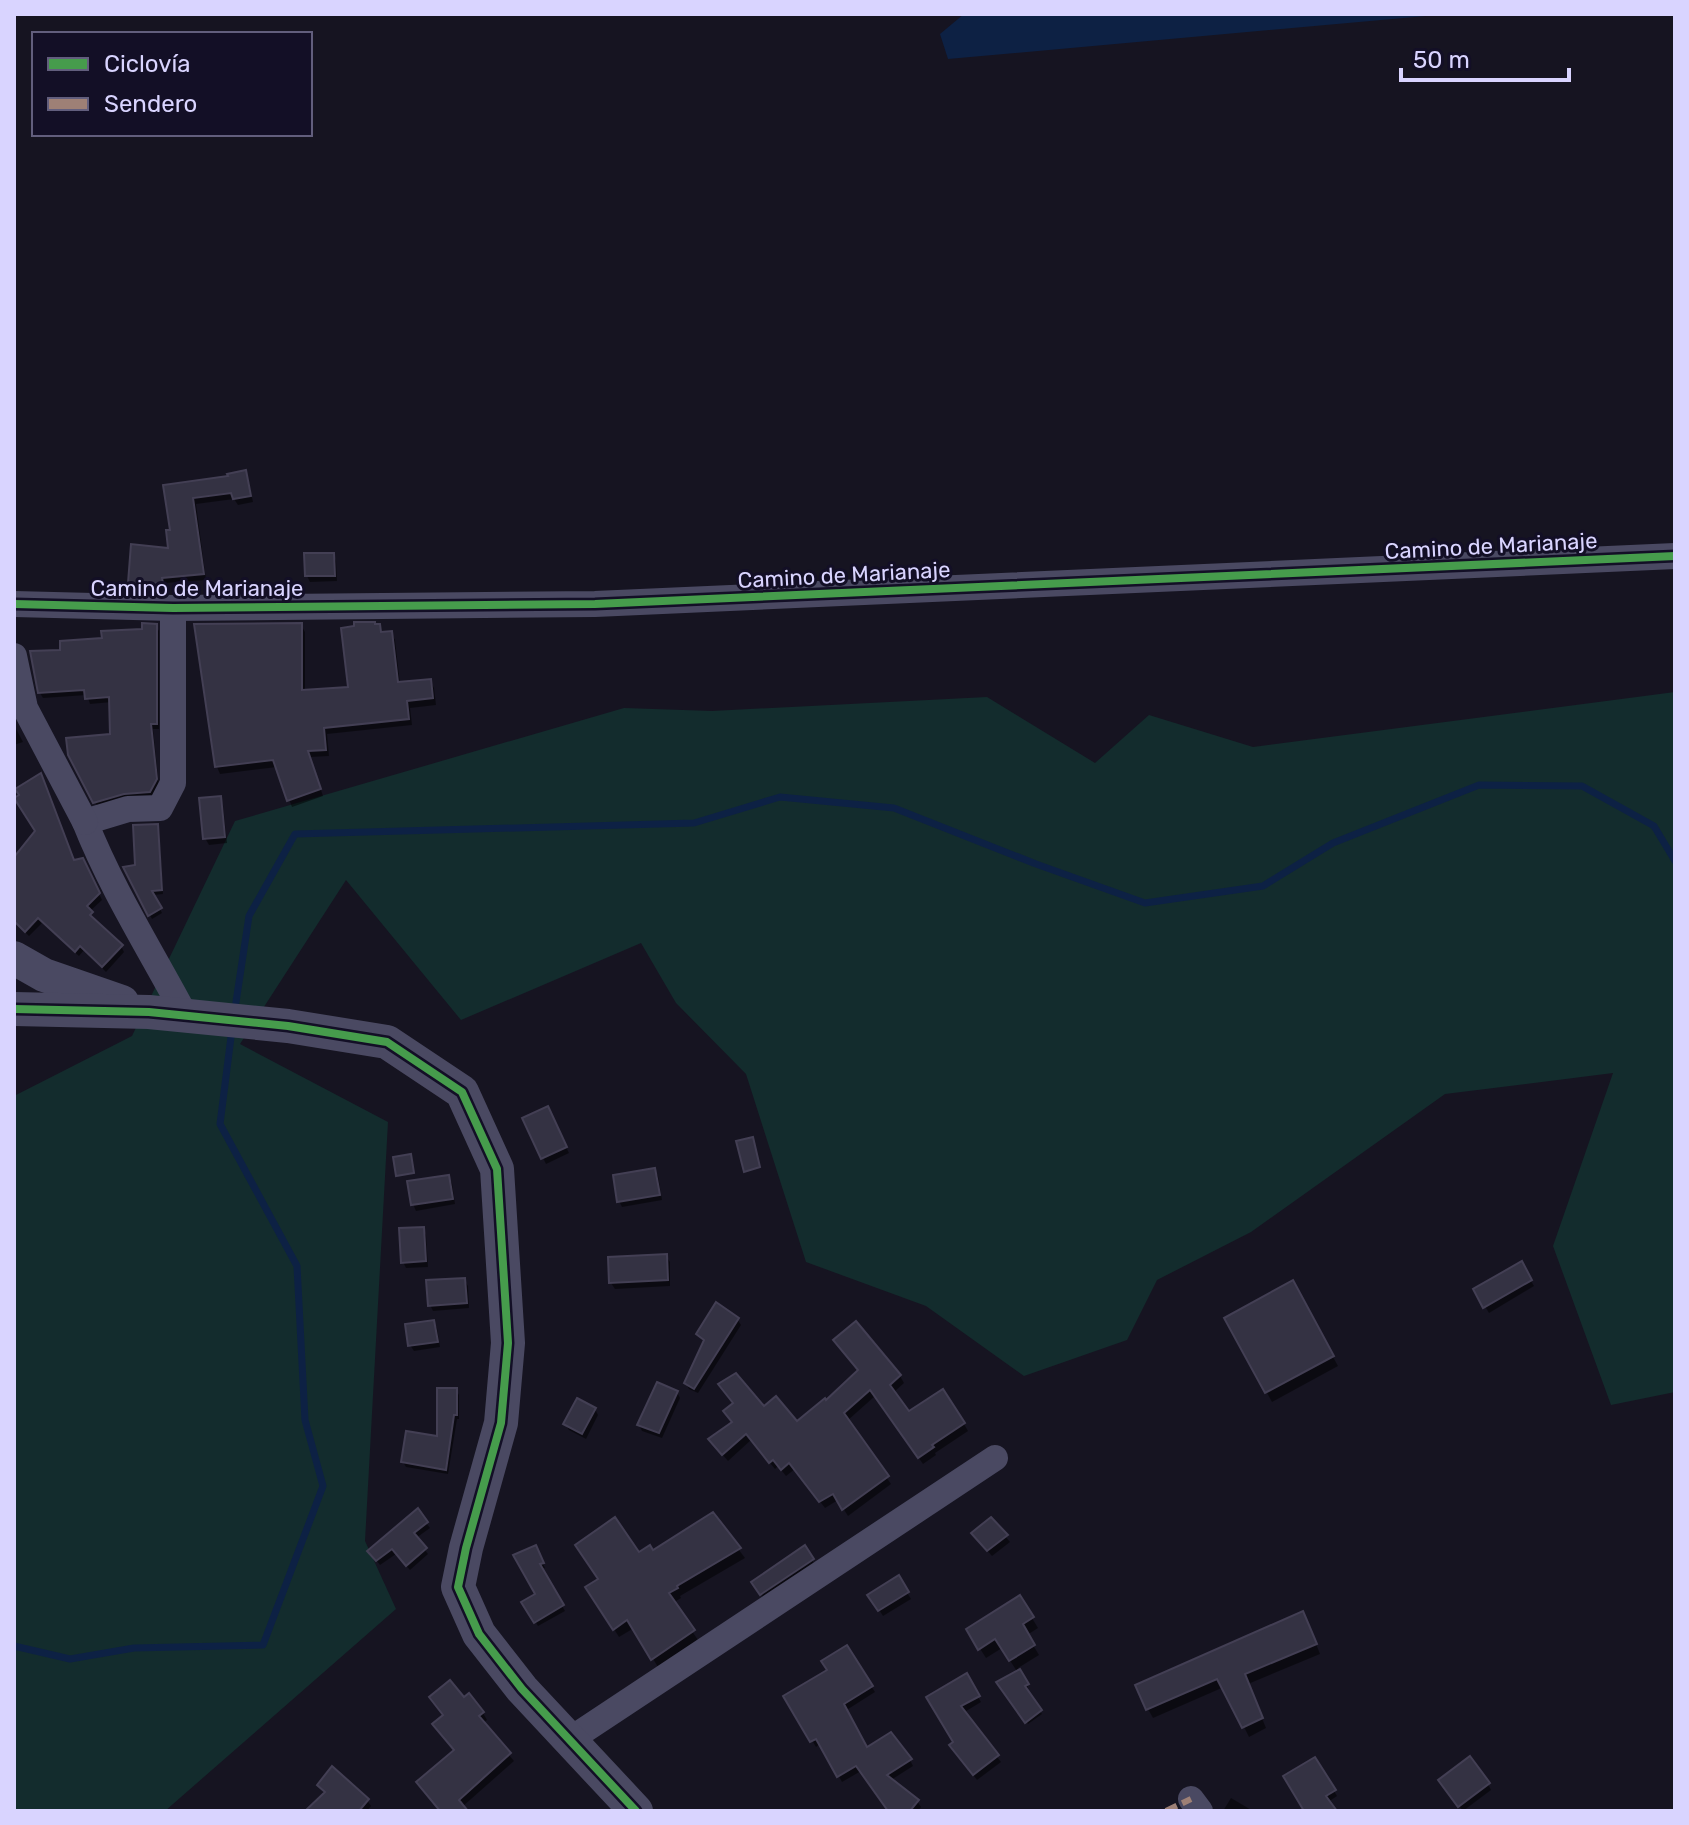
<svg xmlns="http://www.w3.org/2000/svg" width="1689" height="1825" font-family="Rubik,sans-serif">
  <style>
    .green { fill: #132c2d }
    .water { fill: #0d2144 }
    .shadow { fill: #0007 }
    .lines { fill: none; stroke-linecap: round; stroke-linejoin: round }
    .stream { stroke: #0d2144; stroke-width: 7 }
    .building { fill: #343243; stroke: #433f54; stroke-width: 2 }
    .minor { stroke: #4a4962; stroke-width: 26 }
    .tertiary { stroke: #4a4962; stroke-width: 34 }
    .quiet { stroke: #9e8076; stroke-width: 6; stroke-dasharray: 12 6; stroke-linecap: butt }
    .cycleway-casing { stroke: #130f26; stroke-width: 13 }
    .cycleway { stroke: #469c4c; stroke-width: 8 }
    .labels { text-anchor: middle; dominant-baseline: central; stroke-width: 6; stroke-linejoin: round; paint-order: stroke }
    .street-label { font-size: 22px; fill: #d9d4ff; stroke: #130f26 }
  </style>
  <rect width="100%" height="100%" fill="#161421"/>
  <polygon class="green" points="1675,692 1675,1392 1611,1405 1553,1246 1613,1073 1445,1094 1251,1232 1157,1280 1127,1340 1024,1376 926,1306 806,1262 746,1074 676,1003 641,943 461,1020 346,880 240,1044 388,1122 365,1541 396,1609 165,1811 14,1811 14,1096 132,1036 235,821 624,708 712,711 987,697 1095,763 1149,715 1253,747"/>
  <polygon class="water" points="964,14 1448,14 948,59 940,34"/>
  <g class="shadow">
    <polygon points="245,472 248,478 253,502 238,505 234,499 196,504 206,580 165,583 165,588 153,590 134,588 130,582 170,550 172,531 166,487 230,477"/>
    <polygon points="333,555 336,561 337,581 310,582 307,576"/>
    <polygon points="301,625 305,632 305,692 350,689 379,626 384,634 391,633 395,640 400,684 430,681 434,688 436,705 410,708 412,725 327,734 329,756 310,757 323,796 292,807 277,767 220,774 217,767"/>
    <polygon points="156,626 159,631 159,729 153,729 159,786 153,797 98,807 70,754 112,736 112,702 90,704 87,695 43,698 40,693 62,652 144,631"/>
    <polygon points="14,725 23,742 14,745"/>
    <polygon points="220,798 223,805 227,843 209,845 205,838"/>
    <polygon points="156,826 159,830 163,894 153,895 162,913 152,919 126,868 137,867"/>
    <polygon points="14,860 74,862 86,867 102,900 89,912 94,919 93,921 121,946 124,952 106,972 84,950 79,956 42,923 29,936 14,921"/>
    <polygon points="550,1114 569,1153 546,1164 524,1119"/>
    <polygon points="654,1170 658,1176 662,1200 622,1207 619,1201"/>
    <polygon points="448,1177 452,1183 455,1204 416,1211 413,1204"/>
    <polygon points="422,1229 426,1235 428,1267 406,1268 403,1262"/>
    <polygon points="666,1256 670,1262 670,1286 615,1289 611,1283"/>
    <polygon points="1521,1264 1534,1286 1489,1313 1475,1290"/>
    <polygon points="464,1280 468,1286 469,1308 433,1311 430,1305"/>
    <polygon points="1292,1283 1338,1366 1272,1402 1226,1318"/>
    <polygon points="737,1319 741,1325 698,1393 689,1389 686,1383 705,1342 698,1334"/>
    <polygon points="433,1322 437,1328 440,1347 414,1351 410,1345"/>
    <polygon points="856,1324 900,1376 904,1383 893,1393 908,1414 964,1424 968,1431 935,1453 936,1455 923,1464 875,1396 847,1421 891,1484 848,1516 838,1500 825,1508 795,1469 786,1476 778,1466 775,1469 751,1440 728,1461 715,1446 764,1409 796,1424 826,1403 860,1372"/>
    <polygon points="456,1390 459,1395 459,1419 457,1419 448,1474 406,1467 403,1462 439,1439"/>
    <polygon points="677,1392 680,1398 662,1438 642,1431 639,1425"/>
    <polygon points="595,1409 598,1415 586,1439 569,1430 565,1424"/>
    <polygon points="417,1511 430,1528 416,1538 428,1554 410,1570 396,1554 380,1565 373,1556"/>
    <polygon points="712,1514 745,1558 680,1596 681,1598 673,1603 698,1640 658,1667 634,1628 619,1637 593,1596 639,1555 653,1553"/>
    <polygon points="991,1519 1010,1542 992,1556 973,1534"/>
    <polygon points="804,1548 816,1566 765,1600 753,1582"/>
    <polygon points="538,1553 545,1568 541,1569 565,1611 538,1626 524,1603 538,1595"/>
    <polygon points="898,1578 911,1599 883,1616 870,1595"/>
    <polygon points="1020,1598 1038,1628 1027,1635 1039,1655 1018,1668 1028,1687 1024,1689 1042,1714 1028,1724 999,1683 1018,1673 1002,1648 986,1658 968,1630"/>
    <polygon points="1308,1623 1320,1654 1248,1684 1266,1728 1249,1737 1224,1687 1153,1718 1148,1709"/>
    <polygon points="846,1648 875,1692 845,1711 866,1750 910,1760 913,1766 891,1780 917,1801 921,1807 918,1811 883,1811 887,1807 861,1771 842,1782 821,1743 816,1747 786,1697 829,1671"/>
    <polygon points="966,1676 981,1702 963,1713 1001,1762 977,1780 955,1751 955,1742 929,1697"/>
    <polygon points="464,1700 483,1713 487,1720 483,1723 514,1761 462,1807 466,1811 441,1811 456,1752"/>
    <polygon points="1315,1759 1337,1796 1328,1802 1334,1811 1306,1811"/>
    <polygon points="1488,1784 1491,1790 1463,1811 1444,1787"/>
    <polygon points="319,1785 367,1800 371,1806 367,1811 308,1811 325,1794"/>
    <polygon points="1231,1798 1253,1811 1223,1811"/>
  </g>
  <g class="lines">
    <g class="stream">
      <polyline points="236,1002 249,916 295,834 694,823 780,797 894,808 1036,864 1145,903 1263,886 1333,843 1479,785 1582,786 1654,826 1675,861"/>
      <polyline points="14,1646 70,1659 134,1648 263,1645 323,1486 305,1420 297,1266 220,1124 231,1037"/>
    </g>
  </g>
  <g class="building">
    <polygon points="246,470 251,496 233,499 231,493 193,498 204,574 162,578 163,583 149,584 128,583 131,544 168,548 166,530 170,530 163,485 228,476 227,474"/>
    <polygon points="304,553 334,553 335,576 305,576"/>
    <polygon points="354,622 375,622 375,624 380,624 381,632 392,631 398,682 431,679 433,698 407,701 409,719 324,728 326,750 308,751 321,789 287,801 273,760 215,767 194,624 302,623 302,690 348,687 341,628 354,626"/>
    <polygon points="142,623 157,624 157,724 151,724 157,779 150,792 124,794 93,803 68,755 66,738 110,734 109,697 85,699 84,690 38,693 30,651 60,650 60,641 102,638 101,631 142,629"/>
    <polygon points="41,773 74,860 83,858 100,893 87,906 93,912 90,915 123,945 102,967 80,946 75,952 38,918 25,932 14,921 14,857 35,831 14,798 19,795 15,789"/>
    <polygon points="221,796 225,837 203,839 199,798"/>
    <polygon points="158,824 162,890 152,891 162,908 148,916 123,867 135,865 133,825"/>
    <polygon points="548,1106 567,1147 541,1159 522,1118"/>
    <polygon points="753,1137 760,1167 744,1172 736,1141"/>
    <polygon points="411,1154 414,1173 396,1176 393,1157"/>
    <polygon points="655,1168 660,1195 617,1202 613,1175"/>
    <polygon points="449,1175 453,1199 411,1205 407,1181"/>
    <polygon points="424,1227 426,1261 401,1263 399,1228"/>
    <polygon points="667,1254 668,1280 609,1283 608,1257"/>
    <polygon points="1522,1261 1532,1280 1483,1308 1473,1289"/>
    <polygon points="465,1278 467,1303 428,1306 426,1280"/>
    <polygon points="1293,1280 1334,1356 1265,1393 1224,1318"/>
    <polygon points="716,1302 739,1318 694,1389 684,1383 704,1340 696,1334"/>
    <polygon points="434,1320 438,1342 408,1346 405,1324"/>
    <polygon points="856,1321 901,1375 890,1385 909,1411 943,1389 965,1423 932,1445 934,1447 918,1458 870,1390 844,1413 889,1476 842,1510 833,1494 819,1502 789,1463 781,1470 773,1460 769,1463 746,1434 722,1455 708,1439 732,1422 723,1411 733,1403 718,1384 736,1373 764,1406 776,1396 797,1421 825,1398 826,1400 858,1370 833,1340"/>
    <polygon points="657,1382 678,1391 659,1433 637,1425"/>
    <polygon points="437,1388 457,1388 457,1415 454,1415 446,1470 401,1462 406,1431 437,1436"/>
    <polygon points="577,1398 596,1408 582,1434 563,1424"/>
    <polygon points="418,1508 428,1522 414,1533 427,1548 406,1566 392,1549 376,1561 367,1551"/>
    <polygon points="713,1512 741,1548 677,1586 678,1588 669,1593 695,1630 651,1660 627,1620 613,1630 585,1587 598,1579 575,1545 615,1517 639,1552 650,1545 653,1550"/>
    <polygon points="991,1517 1008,1535 987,1551 971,1533"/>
    <polygon points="536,1545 544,1563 540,1564 564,1605 534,1623 521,1602 535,1594 513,1555"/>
    <polygon points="805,1545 814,1559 760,1595 751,1582"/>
    <polygon points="899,1575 909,1592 878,1611 867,1595"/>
    <polygon points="1020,1595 1034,1617 1023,1624 1035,1645 1009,1661 995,1639 978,1650 966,1629"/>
    <polygon points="1303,1611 1317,1644 1245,1674 1263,1718 1242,1728 1217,1679 1146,1710 1135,1685"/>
    <polygon points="847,1645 873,1686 844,1704 867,1747 891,1732 912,1759 887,1775 919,1800 910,1811 888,1811 856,1766 837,1777 816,1739 810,1742 783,1696 827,1670 821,1661"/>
    <polygon points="1020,1669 1029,1684 1025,1686 1042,1710 1025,1723 996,1682"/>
    <polygon points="967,1673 980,1696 961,1706 999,1755 973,1775 949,1745 953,1742 926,1697"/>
    <polygon points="450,1680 464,1697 469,1693 484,1712 479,1716 511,1753 459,1800 468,1811 440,1811 416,1782 454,1750 432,1724 443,1715 429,1697"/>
    <polygon points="1470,1756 1490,1783 1458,1807 1438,1780"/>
    <polygon points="1315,1757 1336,1790 1326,1796 1337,1811 1304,1811 1283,1776"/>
    <polygon points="332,1766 369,1799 359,1811 305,1811 325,1792 317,1785"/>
  </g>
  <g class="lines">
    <g class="minor">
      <polyline points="14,604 173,608 595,604 1675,556"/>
      <path d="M173 608V783L160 808 128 809 85 822C112 890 151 951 185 1015"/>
      <polyline points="14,656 25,708 85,822"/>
      <polyline points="571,1739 995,1458"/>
      <polyline points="1191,1799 1200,1811"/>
    </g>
    <g class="tertiary">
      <polyline points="14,958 44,975 122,1002"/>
      <polyline points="14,1009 149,1012 288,1026 387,1042 462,1092 497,1169 508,1343 501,1423 466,1548 458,1587 479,1634 522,1689 636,1811"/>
    </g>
    <polyline class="quiet" points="1166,1811 1191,1799"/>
    <defs>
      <g id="cycleway">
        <polyline points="14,604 173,608 595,604 1675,556"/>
        <polyline points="14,1009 149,1012 288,1026 387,1042 462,1092 497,1169 508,1343 501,1423 466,1548 458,1587 479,1634 522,1689 636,1811"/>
      </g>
    </defs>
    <use href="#cycleway" class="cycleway-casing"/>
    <use href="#cycleway" class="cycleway"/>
  </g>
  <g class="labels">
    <g class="street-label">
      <text transform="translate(1491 546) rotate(-3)">Camino de Marianaje</text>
      <text transform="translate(844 575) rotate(-3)">Camino de Marianaje</text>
      <text x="197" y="588">Camino de Marianaje</text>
    </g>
  </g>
  <rect width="1689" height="1825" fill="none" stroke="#d9d4ff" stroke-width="32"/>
  <rect x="32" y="32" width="280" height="104" fill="#130f26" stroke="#625e7d" stroke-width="2"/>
  <rect x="48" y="58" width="40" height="12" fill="#469c4c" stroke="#625e7d" stroke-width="2"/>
  <text x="104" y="72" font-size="24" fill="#d9d4ff">Ciclovía</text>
  <rect x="48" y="98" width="40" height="12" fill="#9e8076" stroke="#625e7d" stroke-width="2"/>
  <text x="104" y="112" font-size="24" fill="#d9d4ff">Sendero</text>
  <path d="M1401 68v12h168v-12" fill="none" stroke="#d9d4ff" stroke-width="4"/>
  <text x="1413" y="68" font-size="24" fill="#d9d4ff" stroke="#130f26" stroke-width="6" paint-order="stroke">50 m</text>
</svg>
